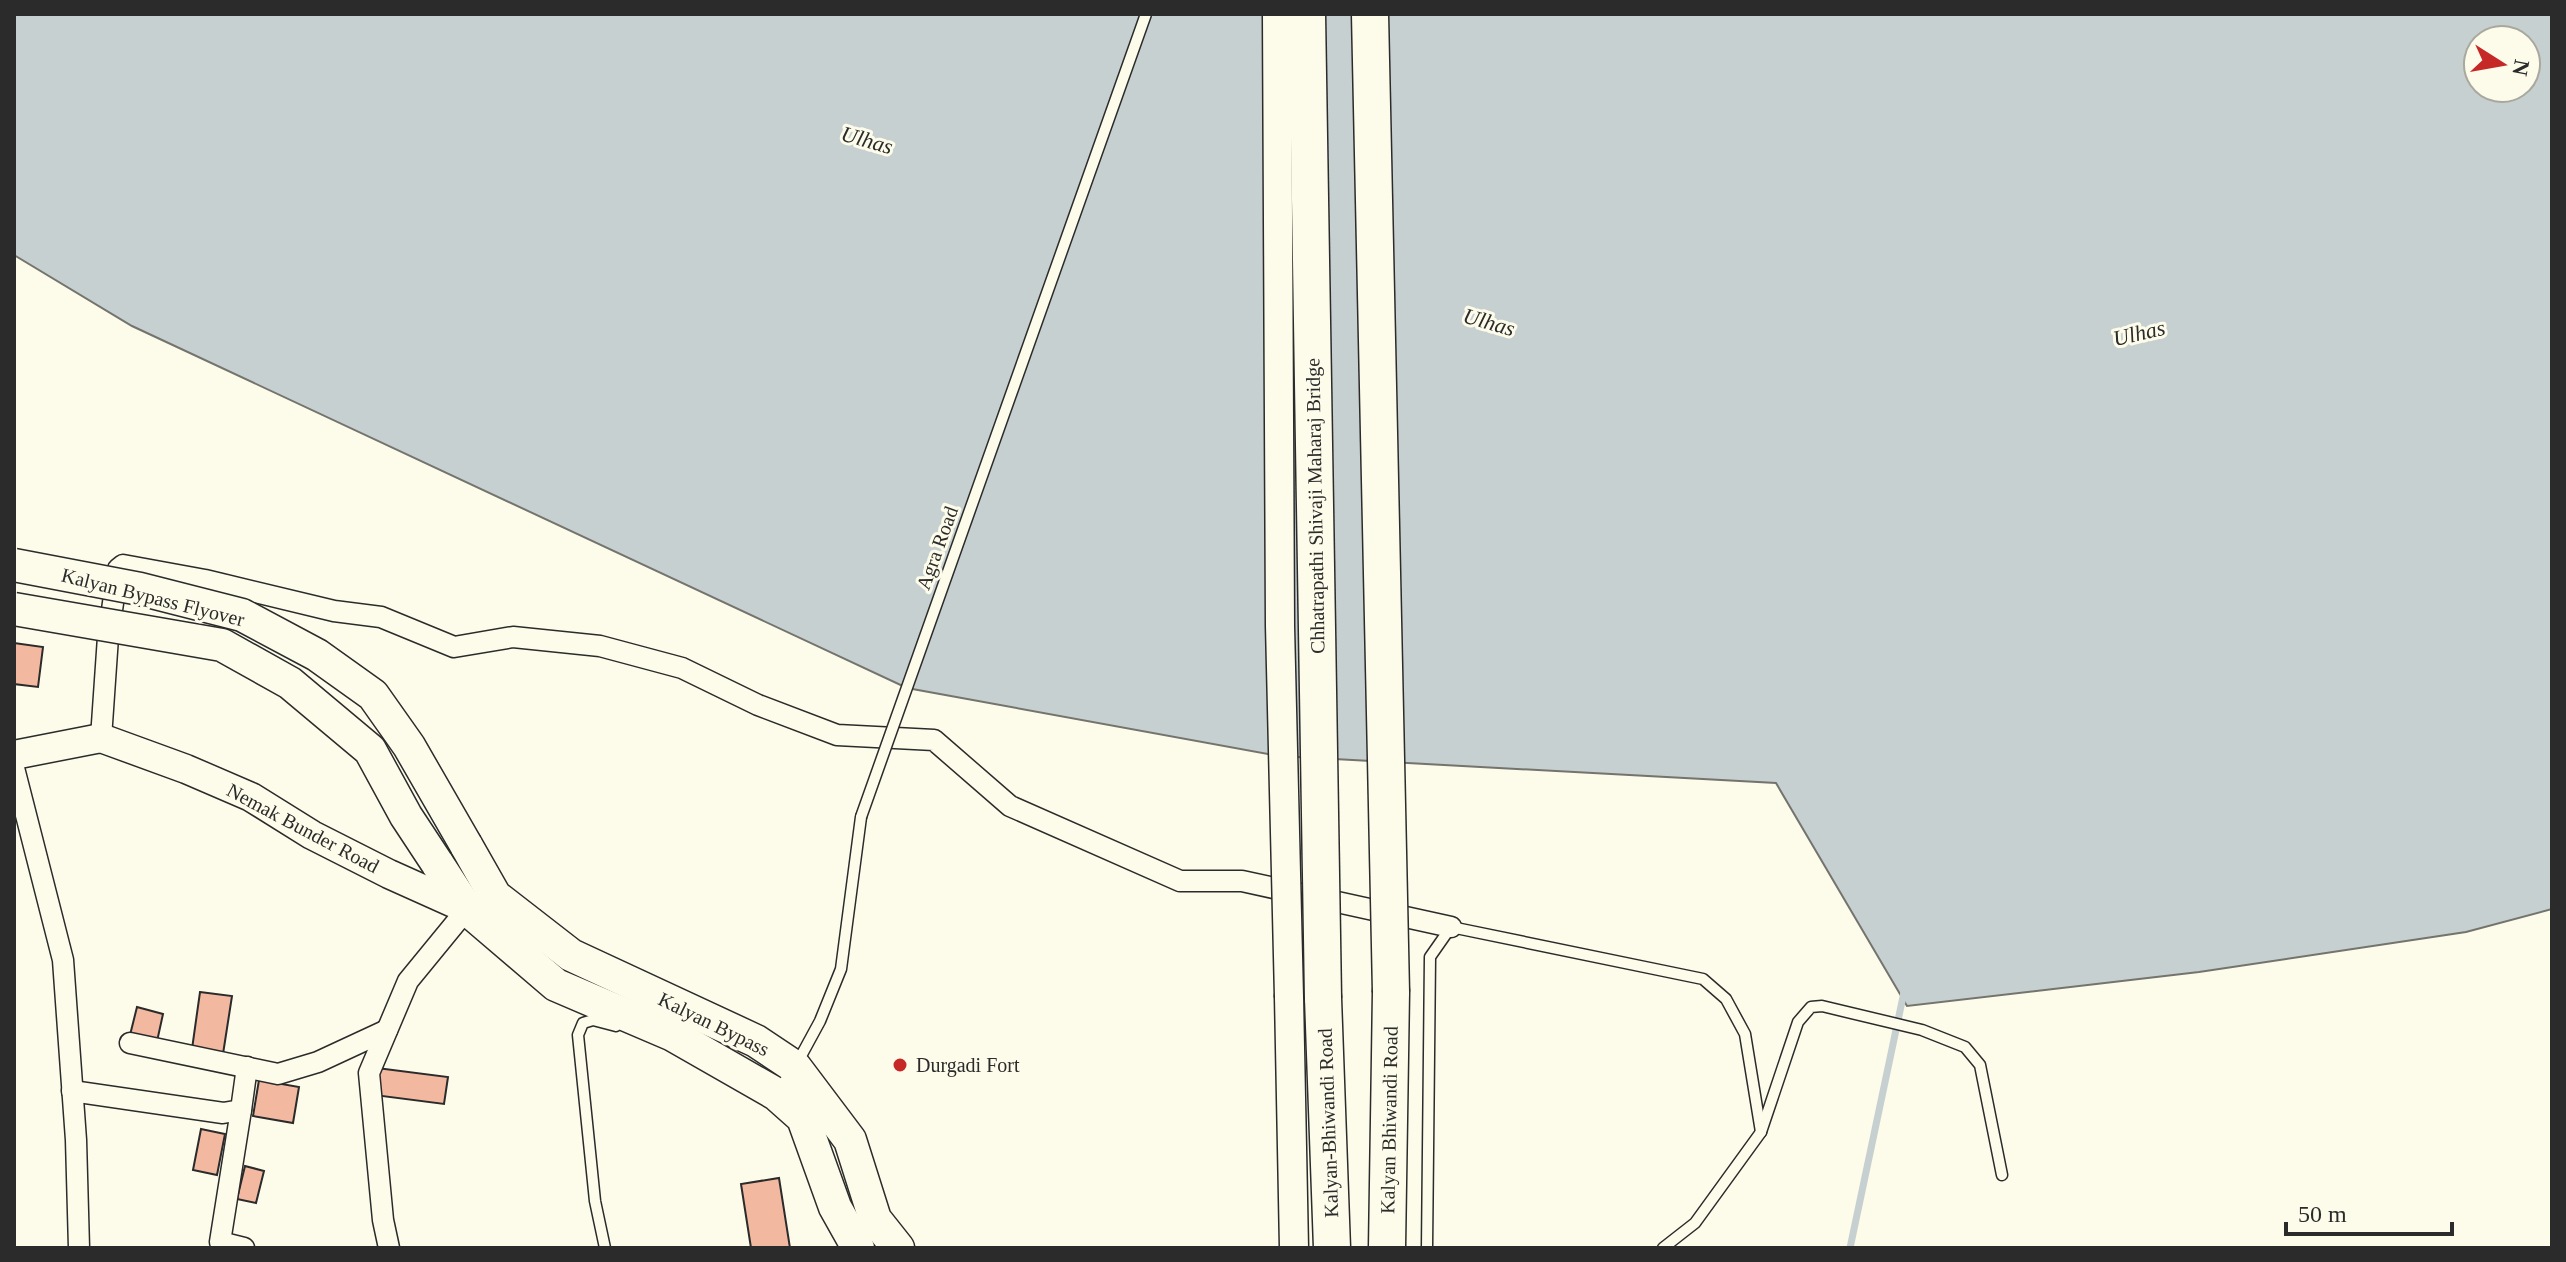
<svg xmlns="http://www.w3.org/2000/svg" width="2566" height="1262" font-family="Georgia,serif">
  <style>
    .water { fill: #c7d0d0; stroke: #74746e; stroke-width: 2; fill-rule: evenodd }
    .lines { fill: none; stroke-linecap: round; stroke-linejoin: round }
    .stream { stroke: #c7d0d0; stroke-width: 7 }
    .building { fill: #f2b8a0; stroke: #2b2b2b; stroke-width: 2 }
    .lane-casing { stroke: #2b2b2b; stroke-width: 13 }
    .street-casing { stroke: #2b2b2b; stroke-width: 23 }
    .secondary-casing { stroke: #2b2b2b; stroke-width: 31 }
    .primary-casing { stroke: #2b2b2b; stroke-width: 35 }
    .highway-casing { stroke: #2b2b2b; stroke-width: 39 }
    .lane { stroke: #fdfbea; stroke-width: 10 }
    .street { stroke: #fdfbea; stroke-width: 20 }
    .secondary { stroke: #fdfbea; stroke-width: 28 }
    .primary { stroke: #fdfbea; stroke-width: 32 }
    .highway { stroke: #fdfbea; stroke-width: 36 }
    .lane-bridge-casing { stroke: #2b2b2b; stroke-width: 13; stroke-linecap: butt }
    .secondary-bridge-casing { stroke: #2b2b2b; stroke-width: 31; stroke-linecap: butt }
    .primary-bridge-casing { stroke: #2b2b2b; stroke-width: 35; stroke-linecap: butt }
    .highway-bridge-casing { stroke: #2b2b2b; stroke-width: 39; stroke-linecap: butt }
    .lane-bridge { stroke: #fdfbea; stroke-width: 10 }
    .secondary-bridge { stroke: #fdfbea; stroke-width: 28 }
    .primary-bridge { stroke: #fdfbea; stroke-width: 32 }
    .highway-bridge { stroke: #fdfbea; stroke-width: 36 }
    .poi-dot { fill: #c62828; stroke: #fdfbea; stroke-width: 3 }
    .labels { text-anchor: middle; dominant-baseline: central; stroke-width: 6; stroke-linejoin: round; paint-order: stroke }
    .street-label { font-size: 20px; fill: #2b2b2b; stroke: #fdfbea }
    .poi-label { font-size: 20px; fill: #2b2b2b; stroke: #fdfbea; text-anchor: start }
    .water-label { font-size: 22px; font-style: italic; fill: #2b2b2b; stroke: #fdfbea }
  </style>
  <rect width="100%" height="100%" fill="#fdfbea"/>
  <path class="water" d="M14 14H2552V909L2466 932 2199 972 1907 1006 1776 783 1279 756 907 688 132 326 14 255ZM2478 40H2526V88H2478Z"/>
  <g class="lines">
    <polyline class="stream" points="1850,1248 1904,992"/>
  </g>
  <g class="building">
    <polygon points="14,643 43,647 38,687 14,684"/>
    <polygon points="200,992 232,996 223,1054 192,1049"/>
    <polygon points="137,1007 163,1014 156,1046 129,1039"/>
    <polygon points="377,1068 448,1077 444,1104 374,1095"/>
    <polygon points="259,1080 299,1087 293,1123 253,1116"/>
    <polygon points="201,1129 225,1134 217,1175 193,1170"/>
    <polygon points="245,1166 264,1171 256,1203 237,1199"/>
    <polygon points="779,1178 790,1248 751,1248 741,1184"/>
  </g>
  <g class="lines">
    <defs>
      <g id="lane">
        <polyline points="777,1092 795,1067 820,1021 841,969 861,817"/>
        <polyline points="605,1248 595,1201 578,1035 583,1023 593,1020 616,1026"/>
        <polyline points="1427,1248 1430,957 1451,927 1703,979 1726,999 1745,1034 1761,1132"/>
        <polyline points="1663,1248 1695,1223 1761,1132 1798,1022 1811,1007 1822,1006 1922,1030 1965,1047 1980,1065 2002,1175"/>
      </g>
      <g id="street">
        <polyline points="101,738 108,637 118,569 123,565 205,580 334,611 381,617 454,647 513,637 600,646 682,668 758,705 837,735 934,740 1010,806 1180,881 1242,881 1451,927"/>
        <polyline points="14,768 63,960 76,1140 79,1248"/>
        <polyline points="130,1043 278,1074 318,1062 387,1030"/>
        <polyline points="72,1091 223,1113 241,1110 247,1067"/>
        <polyline points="241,1110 220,1242 244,1248"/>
        <polyline points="389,1248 383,1220 369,1073 408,981 467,909"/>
      </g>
      <g id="secondary">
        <polyline points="14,755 101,738 186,769 251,797 312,835 389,874 467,909 472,906"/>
        <polyline points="1289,997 1294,1248"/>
      </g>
      <g id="primary">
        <polyline points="466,845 495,896 571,955 756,1041 795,1067 850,1140 875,1219 898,1248"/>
        <polyline points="437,863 467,909 556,985 673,1035 776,1094 803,1118 835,1207 858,1248"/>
      </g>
      <g id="highway">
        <polyline points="1323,998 1332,1248"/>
        <polyline points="1387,1248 1391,992"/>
      </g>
    </defs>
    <use href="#lane" class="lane-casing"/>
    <use href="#street" class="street-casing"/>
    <use href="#secondary" class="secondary-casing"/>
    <use href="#primary" class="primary-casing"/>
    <use href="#highway" class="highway-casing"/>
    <use href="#lane" class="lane"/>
    <use href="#street" class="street"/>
    <use href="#secondary" class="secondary"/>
    <use href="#primary" class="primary"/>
    <use href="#highway" class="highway"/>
    <defs>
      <polyline id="lane-bridge" points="861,817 1146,14"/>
      <polyline id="secondary-bridge" points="1277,14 1280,626 1289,997"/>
      <g id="primary-bridge">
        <polyline points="14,565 140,589 242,615 317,655 373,695 409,746 466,845"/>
        <polyline points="14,609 222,645 290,683 370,750 406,816 437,863"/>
      </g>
      <g id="highway-bridge">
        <polyline points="1307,14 1323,998"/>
        <polyline points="1370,14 1391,992"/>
      </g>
    </defs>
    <use href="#lane-bridge" class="lane-bridge-casing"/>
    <use href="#secondary-bridge" class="secondary-bridge-casing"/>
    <use href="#primary-bridge" class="primary-bridge-casing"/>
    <use href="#highway-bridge" class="highway-bridge-casing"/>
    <use href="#lane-bridge" class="lane-bridge"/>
    <use href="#secondary-bridge" class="secondary-bridge"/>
    <use href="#primary-bridge" class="primary-bridge"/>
    <use href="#highway-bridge" class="highway-bridge"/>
  </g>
  <circle class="poi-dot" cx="900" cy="1065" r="8"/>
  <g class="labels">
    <g class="street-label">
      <text transform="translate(1315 506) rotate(-91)">Chhatrapathi Shivaji Maharaj Bridge</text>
      <text transform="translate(937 548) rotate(-70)">Agra Road</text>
      <text transform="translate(153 597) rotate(14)">Kalyan Bypass Flyover</text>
      <text transform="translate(303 828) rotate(28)">Nemak Bunder Road</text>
      <text transform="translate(714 1024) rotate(26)">Kalyan Bypass</text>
      <text transform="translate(1389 1120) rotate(-89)">Kalyan Bhiwandi Road</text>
      <text transform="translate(1328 1123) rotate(-92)">Kalyan-Bhiwandi Road</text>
    </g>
    <g class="poi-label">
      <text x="916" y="1065">Durgadi Fort</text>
    </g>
    <g class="water-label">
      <text transform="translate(867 140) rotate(16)">Ulhas</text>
      <text transform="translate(1489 322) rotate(16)">Ulhas</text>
      <text transform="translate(2139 333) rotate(-13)">Ulhas</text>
    </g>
  </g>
  <rect width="2566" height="1262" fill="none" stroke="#2b2b2b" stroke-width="32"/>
  <g transform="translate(2502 64) rotate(101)"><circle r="38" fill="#fdfbea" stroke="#a9a89e" stroke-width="2"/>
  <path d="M0-6L14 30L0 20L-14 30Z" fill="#c62828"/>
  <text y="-12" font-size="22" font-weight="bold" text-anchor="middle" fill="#2b2b2b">N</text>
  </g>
  <path d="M2286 1222v12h166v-12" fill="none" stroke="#2b2b2b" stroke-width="4"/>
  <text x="2298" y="1222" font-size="24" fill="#2b2b2b" stroke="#fdfbea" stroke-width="6" paint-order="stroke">50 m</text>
</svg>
